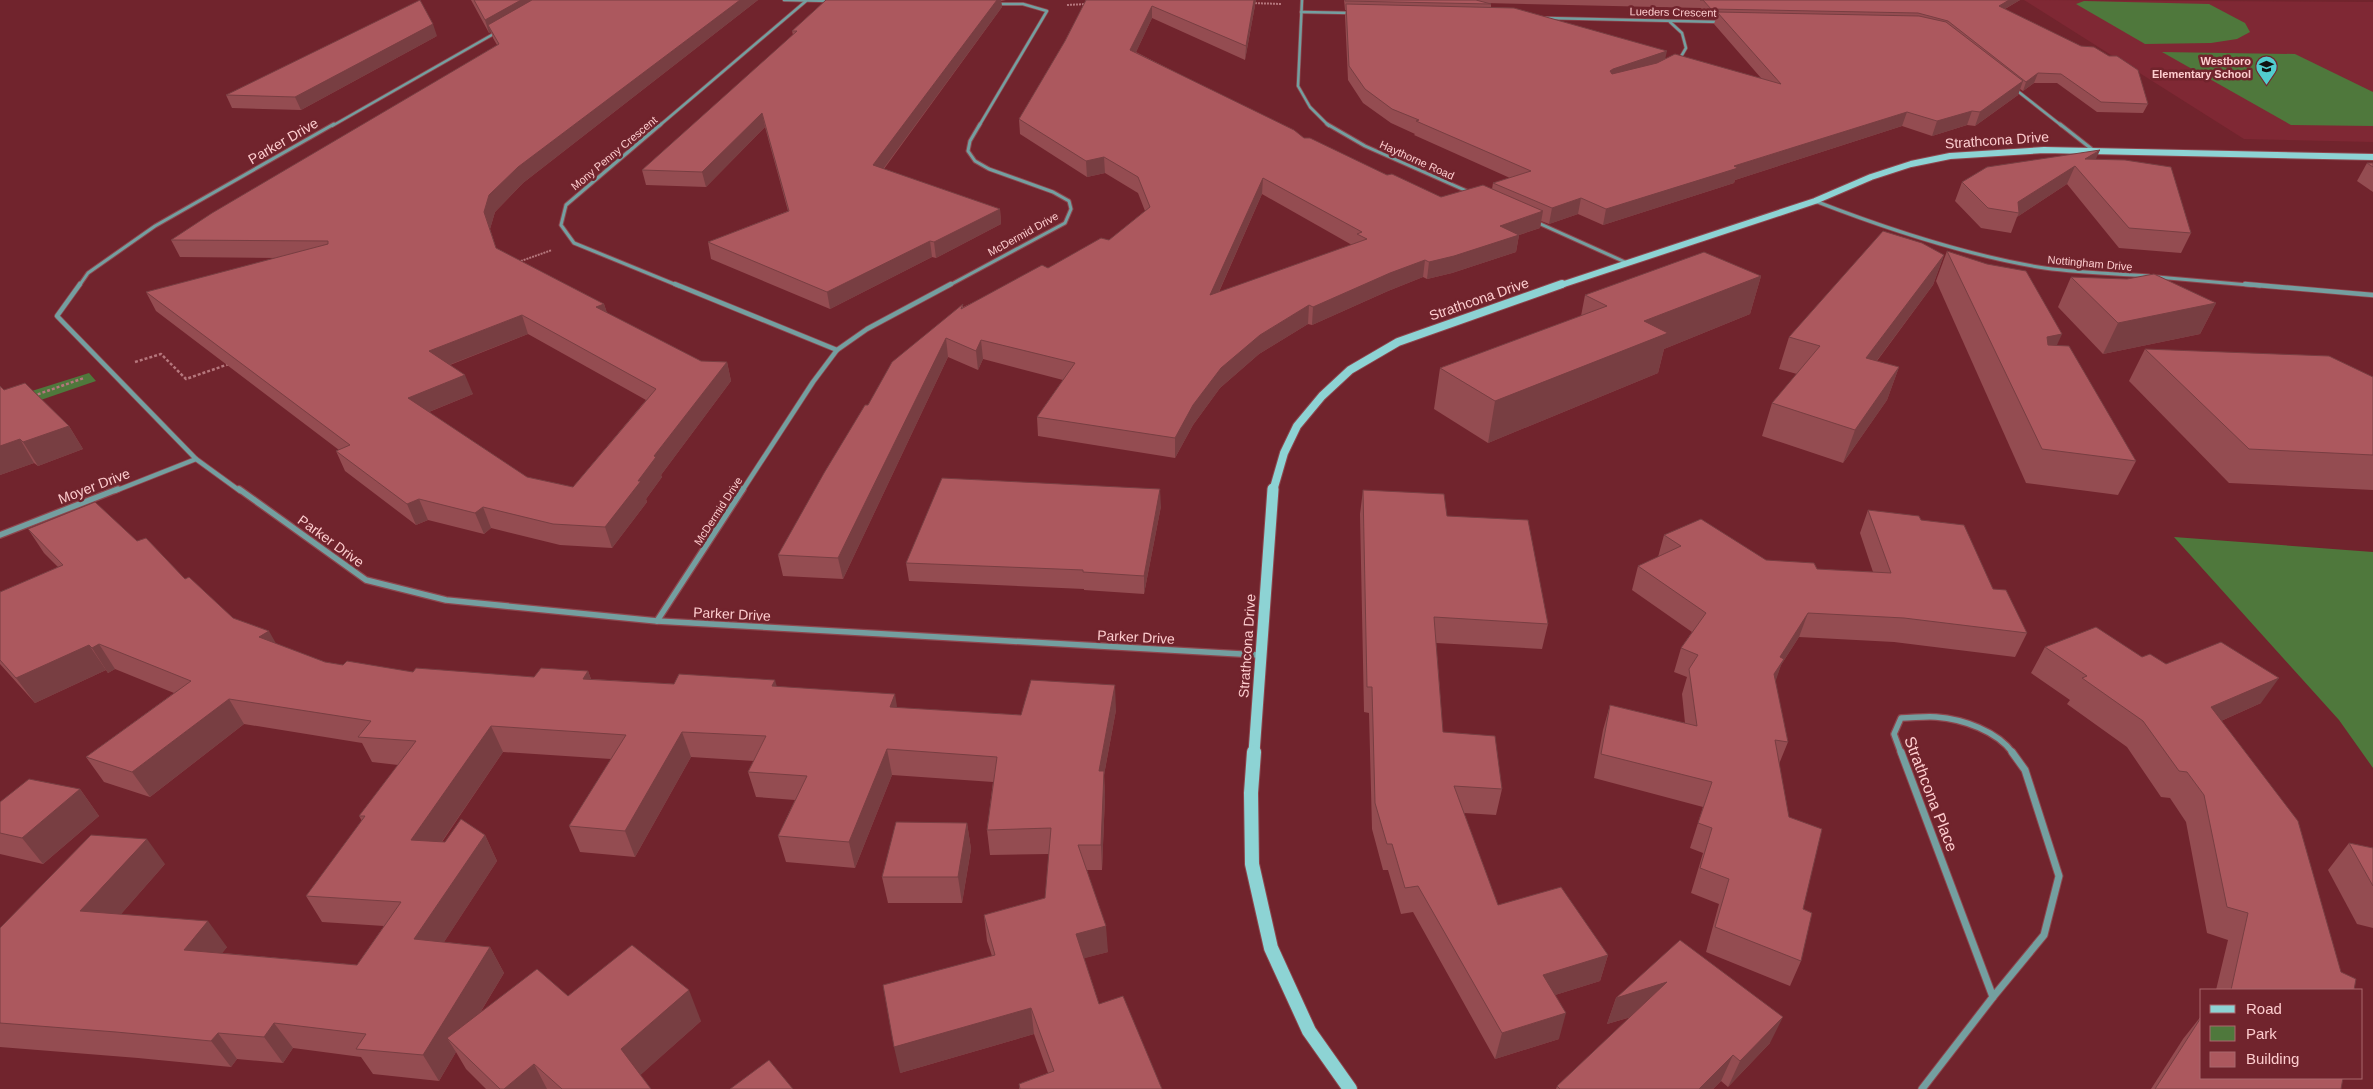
<svg xmlns="http://www.w3.org/2000/svg" width="2373" height="1089" font-family="Arial,sans-serif">
  <style>
    .built { fill: #7f2834 }
    .green { fill: #4f783c }
    .lines { fill: none; stroke-linecap: round; stroke-linejoin: round }
    .street-far4-casing { stroke: #8d464d; stroke-width: 4 }
    .street-far3-casing { stroke: #8d464d; stroke-width: 5 }
    .street-far2-casing { stroke: #8d464d; stroke-width: 6 }
    .street-far1-casing { stroke: #8d464d; stroke-width: 8 }
    .street-casing { stroke: #8d464d; stroke-width: 9 }
    .secondary-far3-casing { stroke: #8d464d; stroke-width: 8 }
    .secondary-far2-casing { stroke: #8d464d; stroke-width: 10 }
    .secondary-far1-casing { stroke: #8d464d; stroke-width: 13 }
    .secondary-casing { stroke: #8d464d; stroke-width: 16 }
    .path-far1 { stroke: #b5767c; stroke-width: 2; stroke-dasharray: 2 1; stroke-linecap: butt }
    .path { stroke: #b5767c; stroke-width: 2.5; stroke-dasharray: 3 2; stroke-linecap: butt }
    .street-far4 { stroke: #749fa0; stroke-width: 2.5 }
    .street-far3 { stroke: #749fa0; stroke-width: 3 }
    .street-far2 { stroke: #749fa0; stroke-width: 4.5 }
    .street-far1 { stroke: #749fa0; stroke-width: 5.5 }
    .street { stroke: #749fa0; stroke-width: 7 }
    .secondary-far3 { stroke: #8dd3d4; stroke-width: 6 }
    .secondary-far2 { stroke: #8dd3d4; stroke-width: 8 }
    .secondary-far1 { stroke: #8dd3d4; stroke-width: 11 }
    .secondary { stroke: #8dd3d4; stroke-width: 14 }
    .wall { fill: #944c51; fill-rule: evenodd }
    .shaded-wall { fill: #783e42 }
    .building { fill: #ac585e; stroke: #783e42; fill-rule: evenodd }
    .labels { text-anchor: middle; dominant-baseline: central; stroke-width: 5; stroke-linejoin: round; paint-order: stroke }
    .far-street-label { font-size: 11px; fill: #fdccce; stroke: #71242d }
    .far-poi-label { font-size: 11px; font-weight: bold; fill: #fdccce; stroke: #71242d; text-anchor: end }
    .street-label { font-size: 14px; fill: #fdccce; stroke: #71242d }
    .near-street-label { font-size: 16px; fill: #fdccce; stroke: #71242d }
  </style>
  <rect width="100%" height="100%" fill="#71242d"/>
  <polygon class="built" points="2024,0 2373,2 2373,142 2244,139"/>
  <g class="green">
    <polygon points="2084,1 2209,4 2245,23 2250,32 2237,39 2211,43 2145,44 2076,4"/>
    <polygon points="2162,52 2295,54 2373,92 2373,126 2291,125"/>
    <polygon points="89,373 96,381 0,414 0,401"/>
    <polygon points="2174,537 2373,552 2373,768 2339,720"/>
  </g>
  <g class="lines">
    <defs>
      <g id="street-far4">
        <polyline points="784,0 831,1"/>
        <polyline points="1302,0 1298,86 1310,107 1329,126"/>
        <polyline points="1301,12 1352,13"/>
        <polyline points="1546,18 1720,22"/>
        <polyline points="1670,22 1682,33 1686,48 1679,60"/>
        <polyline points="2015,89 2062,126"/>
        <polyline points="332,126 497,32"/>
        <polyline points="659,126 806,1"/>
        <polyline points="979,126 1047,11 1023,4 995,4"/>
      </g>
      <g id="street-far3">
        <polyline points="661,124 566,205 561,225 574,243 679,286"/>
        <polyline points="1327,124 1365,146 1469,192"/>
        <polyline points="2060,124 2093,150"/>
        <path d="M1815 201C1887 229 1962 254 2038 267 2075 273 2112 273 2149 276"/>
        <polyline points="1534,221 1625,262"/>
        <polyline points="2157,277 2260,286"/>
        <polyline points="79,286 88,273 155,226 334,124"/>
        <polyline points="948,286 1065,223 1071,209 1069,201 1053,192 989,169 975,161 968,151 970,141 980,124"/>
      </g>
      <g id="street-far2">
        <polyline points="80,284 57,316 196,459 240,491"/>
        <polyline points="675,284 837,350"/>
        <polyline points="2245,284 2373,295"/>
        <polyline points="115,491 196,459"/>
        <polyline points="742,491 813,382 837,350 867,329 951,284"/>
      </g>
      <g id="street-far1">
        <polyline points="239,489 366,580 446,600 657,621 1259,655"/>
        <polyline points="0,535 118,489"/>
        <polyline points="657,621 743,489"/>
        <path d="M1901 753 1894 734 1901 718C1913 718 1925 716 1936 717 1963 719 1997 731 2013 753"/>
      </g>
      <g id="street">
        <polyline points="1901,752 1993,997 2044,935 2059,876 2025,770 2012,752"/>
        <polyline points="1922,1089 1993,997"/>
      </g>
      <polyline id="secondary-far3" points="1558,286 1815,201 1871,177 1911,164 1950,156 2044,150 2373,157"/>
      <polyline id="secondary-far2" points="1273,491 1284,453 1297,426 1322,396 1350,370 1398,342 1562,284"/>
      <polyline id="secondary-far1" points="1254,753 1273,489"/>
      <polyline id="secondary" points="1254,752 1251,793 1252,864 1271,948 1309,1031 1350,1089"/>
    </defs>
    <use href="#street-far4" class="street-far4-casing"/>
    <use href="#street-far3" class="street-far3-casing"/>
    <use href="#street-far2" class="street-far2-casing"/>
    <use href="#street-far1" class="street-far1-casing"/>
    <use href="#street" class="street-casing"/>
    <use href="#secondary-far3" class="secondary-far3-casing"/>
    <use href="#secondary-far2" class="secondary-far2-casing"/>
    <use href="#secondary-far1" class="secondary-far1-casing"/>
    <use href="#secondary" class="secondary-casing"/>
    <g class="path-far1">
      <polyline points="1252,3 1281,4"/>
      <polyline points="1067,5 1088,4"/>
      <polyline points="518,262 552,250"/>
    </g>
    <g class="path">
      <polyline points="135,362 161,354 186,379 229,364"/>
      <polyline points="33,396 84,378"/>
    </g>
    <use href="#street-far4" class="street-far4"/>
    <use href="#street-far3" class="street-far3"/>
    <use href="#street-far2" class="street-far2"/>
    <use href="#street-far1" class="street-far1"/>
    <use href="#street" class="street"/>
    <use href="#secondary-far3" class="secondary-far3"/>
    <use href="#secondary-far2" class="secondary-far2"/>
    <use href="#secondary-far1" class="secondary-far1"/>
    <use href="#secondary" class="secondary"/>
  </g>
  <g class="wall">
    <path d="M471 0H758L523 183 495 212 490 229 496 248 604 304 607 313 701 361 727 362 731 381 661 475 662 477 646 499 647 502 612 548 560 545 491 528 484 534 428 520 416 525 345 471 336 451 339 450 156 311 146 292 278 258 180 257 171 240 497 45 493 38 491 32 489 33ZM528 334 646 400 573 487 527 477 429 412 473 394 450 365Z"/>
    <polygon points="826,0 1006,0 1001,1 1002,7 884,169 1000,209 1001,224 936,258 932,257 830,309 711,259 708,242 788,211 765,127 706,187 646,185 642,170 793,35 792,31"/>
    <path d="M1086 0H1256L1245 60 1152 18 1136 52 1304 138 1387 175 1441 197 1492 189 1493 183 1510 178 1414 135 1415 134 1391 123 1363 103 1348 80 1345 16 1346 10H1345L1344 0H2020L2005 9 2148 104 2143 113 2097 112 2057 83H2034L2023 91 2020 89 2018 95 1975 126 1967 125 1932 136 1902 126 1735 180 1734 183 1603 225 1578 214 1549 224 1541 221 1540 228 1519 235 1516 252 1452 273 1427 279 1423 277 1388 291 1312 325 1308 324 1259 354 1220 388 1193 425 1175 458 1038 436 1037 417 1063 380 983 359 978 370 948 357 843 579 783 576 778 555 868 405 963 304V307L1048 268 1109 240 1145 211 1138 193 1105 173 1087 177 1020 134 1019 119 1065 41ZM1485 3 1701 8 1709 18H1716L1714 24 1761 78 1665 58 1491 7V4ZM1262 194 1352 245 1219 292Z"/>
    <polygon points="437,36 301,110 232,108 226,95"/>
    <polygon points="2096,160 2191,233 2181,253 2119,248 2067,184 2017,217 2011,233 1981,228 1955,201 1962,182"/>
    <polygon points="2367,163 2373,163 2373,192 2357,181"/>
    <polygon points="1947,251 2057,345 2136,461 2118,495 2026,483 1936,281"/>
    <polygon points="1944,255 1933,285 1877,361 1899,367 1887,400 1843,463 1762,436 1772,403 1797,374 1779,369 1789,337"/>
    <polygon points="1761,276 1750,314 1664,349 1658,373 1488,443 1434,409 1440,368 1581,316 1585,295"/>
    <polygon points="2071,277 2216,303 2200,334 2103,354 2058,307"/>
    <polygon points="2145,349 2373,377 2373,490 2229,483 2129,381"/>
    <polygon points="4,390 69,426 83,449 38,466 34,463 0,475"/>
    <polygon points="1363,490 1447,516 1548,624 1542,649 1436,643 1443,732 1502,789 1496,815 1464,813 1498,905 1608,955 1600,981 1555,995 1559,1039 1495,1059 1413,912 1401,914 1388,870 1383,870 1372,829 1369,713 1364,712 1360,514"/>
    <polygon points="1161,506 1144,594 1084,590 1084,589 909,581 906,563"/>
    <polygon points="1868,510 1921,520 1993,589 2027,633 2015,657 1894,642 1799,637 1781,665 1775,681 1788,742 1779,764 1803,909 1801,961 1790,986 1706,952 1719,904 1691,893 1703,853 1690,848 1703,807 1594,778 1603,730 1610,705 1685,723 1682,694 1687,677 1674,672 1681,648 1692,632 1632,590 1638,566 1658,557 1664,535 1766,560 1817,569 1873,572 1860,533"/>
    <polygon points="28,529 137,541 233,618 276,644 325,662 343,665 413,672 534,677 588,671 591,679 674,684 777,687 897,708 1021,715 1116,710 1104,775 1105,796 1102,870 1087,870 1108,952 1084,958 1099,1004 1162,1089 1019,1089 1019,1084 1048,1073 1034,1034 900,1073 992,956 987,941 984,915 1045,898 1049,854 990,855 987,830 993,782 892,775 855,868 786,862 778,836 795,800 756,797 748,772 754,761 691,757 635,857 580,852 569,826 611,759 503,752 442,842 445,842 485,835 497,861 444,942 490,947 504,973 480,1013 568,996 701,1021 640,1075 651,1089 486,1089 466,1069 456,1052 439,1081 373,1074 361,1057 293,1048 283,1063 237,1059 231,1067 138,1058 0,1047 0,928 165,864 121,914 227,947 222,953 357,965 384,926 322,922 306,896 362,821 359,816 398,765 372,762 362,743 244,724 150,797 104,782 86,757 174,693 115,669 108,673 106,670 35,703 0,664 0,592 58,567 44,553"/>
    <polygon points="2045,647 2142,657 2166,664 2261,703 2221,721 2341,972 2354,990 2216,990 2228,940 2207,933 2186,822 2170,798 2161,797 2127,747 2067,704 2070,700 2031,673"/>
    <polygon points="80,789 99,816 43,864 0,854 0,802"/>
    <polygon points="967,823 971,849 962,903 888,903 882,877"/>
    <polygon points="2349,843 2373,848 2373,928 2357,924 2328,870"/>
    <polygon points="1616,998 1770,1043 1728,1087 1721,1081 1713,1089 1556,1089 1557,1086 1631,1017 1607,1024"/>
    <polygon points="2202,1015 2341,1089 2151,1089 2183,1039"/>
  </g>
  <g class="shaded-wall">
    <polygon points="521,0 547,0 488,25 491,32 489,33 485,20"/>
    <polygon points="740,0 758,0 523,183 495,212 490,229 484,212 489,195 518,167"/>
    <polygon points="997,0 1001,0 1002,7 875,180 873,165"/>
    <polygon points="1254,0 1256,0 1245,60 1246,46"/>
    <polygon points="2009,0 2020,0 1996,14 1999,6"/>
    <polygon points="1152,6 1152,18 1131,63 1130,50"/>
    <polygon points="433,24 437,36 301,110 295,97"/>
    <polygon points="1667,51 1664,64 1608,85 1610,71 1613,69"/>
    <polygon points="2038,73 2034,83 2023,91 2026,82"/>
    <polygon points="2023,81 2018,95 1975,126 1980,112"/>
    <polygon points="1972,111 1967,125 1932,136 1937,121"/>
    <polygon points="1907,112 1902,126 1735,180 1734,183 1603,225 1606,209 1734,166"/>
    <polygon points="762,113 765,127 706,187 702,172"/>
    <polygon points="2100,150 2092,168 2085,159"/>
    <polygon points="1104,157 1105,173 1087,177 1086,161"/>
    <polygon points="2075,166 2067,184 2017,217 2019,213 2018,202"/>
    <polygon points="1263,178 1262,194 1209,314 1210,295"/>
    <polygon points="1581,198 1578,214 1549,224 1552,208"/>
    <polygon points="1000,209 1001,224 936,258 934,242"/>
    <polygon points="1543,211 1540,228 1519,235 1516,252 1452,273 1427,279 1429,262 1500,226"/>
    <polygon points="930,241 932,257 830,309 827,292"/>
    <polygon points="1944,255 1933,285 1855,390 1866,358"/>
    <polygon points="1425,260 1423,277 1388,291 1312,325 1313,307 1390,273"/>
    <polygon points="1761,276 1750,314 1664,349 1658,373 1488,443 1495,401 1644,321"/>
    <polygon points="2216,303 2200,334 2103,354 2118,323"/>
    <polygon points="604,304 610,322 596,307"/>
    <polygon points="1309,305 1308,324 1259,354 1220,388 1193,425 1175,458 1175,438 1193,405 1221,368 1260,335"/>
    <polygon points="522,315 528,334 436,370 429,351"/>
    <polygon points="2062,334 2048,365 2047,337"/>
    <polygon points="946,338 948,357 843,579 838,558"/>
    <polygon points="981,340 983,359 978,370 976,351"/>
    <polygon points="727,362 731,381 661,475 662,477 646,499 647,502 612,548 605,527 654,456"/>
    <polygon points="1899,367 1887,400 1843,463 1855,430"/>
    <polygon points="465,375 473,394 416,417 408,398"/>
    <polygon points="69,426 83,449 38,466 23,442"/>
    <polygon points="20,439 34,463 0,475 0,446"/>
    <polygon points="1160,489 1161,506 1144,594 1144,576"/>
    <polygon points="419,499 428,520 416,525 407,504"/>
    <polygon points="483,507 491,528 484,534 475,513"/>
    <polygon points="1808,613 1799,637 1781,665 1775,683 1772,679 1780,657"/>
    <polygon points="269,631 283,656 259,637"/>
    <polygon points="99,644 115,669 108,673 92,648"/>
    <polygon points="89,645 106,670 35,703 16,678"/>
    <polygon points="588,671 597,696 583,679"/>
    <polygon points="2279,678 2261,703 2194,733 2211,707"/>
    <polygon points="775,680 782,705 772,686"/>
    <polygon points="1115,685 1116,710 1104,775 1105,796 1102,870 1101,845 1099,771"/>
    <polygon points="895,694 899,719 890,707"/>
    <polygon points="229,699 244,724 150,797 132,772"/>
    <polygon points="491,726 503,752 425,866 411,840"/>
    <polygon points="682,732 691,757 635,857 625,831"/>
    <polygon points="887,749 892,775 855,868 849,842"/>
    <polygon points="80,789 99,816 43,864 22,838"/>
    <polygon points="967,823 971,849 962,903 958,877"/>
    <polygon points="485,835 497,861 429,965 414,939"/>
    <polygon points="147,839 165,864 101,937 80,911"/>
    <polygon points="208,921 227,947 204,976 184,950"/>
    <polygon points="1106,926 1108,952 1078,960 1076,934"/>
    <polygon points="490,947 504,973 458,1049 447,1038 456,1052 439,1081 423,1055"/>
    <polygon points="1608,955 1600,981 1536,1001 1543,975"/>
    <polygon points="1667,982 1658,1009 1607,1024 1616,998"/>
    <polygon points="689,990 701,1021 635,1080 621,1049"/>
    <polygon points="1031,1008 1034,1034 900,1073 894,1047"/>
    <polygon points="1566,1013 1559,1039 1495,1059 1502,1033"/>
    <polygon points="1783,1017 1770,1043 1728,1087 1740,1061"/>
    <polygon points="274,1023 293,1048 283,1063 264,1037"/>
    <polygon points="218,1033 237,1059 231,1067 211,1041"/>
    <polygon points="1733,1055 1721,1081 1713,1089 1699,1089"/>
    <polygon points="534,1064 547,1089 504,1089"/>
  </g>
  <g class="building">
    <polygon points="420,0 433,24 295,97 226,95"/>
    <polygon points="474,0 521,0 485,20"/>
    <path d="M532 0H740L518 167 489 195 484 212 496 248 604 304 596 307 701 361 727 362 654 456 656 457 638 481H641L605 527 553 524 483 507 475 513 419 499 407 504 336 451 350 445 146 292 328 244V241L171 240 212 213 499 44 488 25ZM522 315 656 389 573 487 527 477 408 398 465 375 429 351Z"/>
    <polygon points="826,0 997,0 873,165 1000,209 934,242 930,241 827,292 708,242 789,211 762,113 702,172 642,170 797,31 792,31"/>
    <path d="M1086 0H1254L1246 46 1152 6 1130 50 1294 130 1304 138H1310L1387 175 1392 174 1441 197 1483 185 1543 211 1500 226 1519 235 1454 256 1429 262 1425 260 1390 273 1313 307 1309 305 1260 335 1221 368 1193 405 1175 438 1037 417 1075 363 981 340 976 351 946 338 838 558 778 555 824 473 865 405H868L892 362 963 304 961 309 1042 265 1048 268 1101 238 1109 240 1150 207 1138 177 1104 157 1086 161 1019 119 1065 41ZM1263 178 1362 232 1357 234 1367 239 1210 295Z"/>
    <polygon points="1345,0 1476,0 1491,4 1345,1"/>
    <polygon points="1700,0 2009,0 1999,6 2081,46 2094,47 2109,56 2117,56 2138,70 2148,104 2101,102 2061,74 2038,73 2026,82 1948,21 1918,13 1711,9 1703,0"/>
    <polygon points="1346,4 1514,8 1667,51 1613,69 1610,71 1612,74 1657,63 1675,54 1781,84 1717,12 1919,16 1946,22 2023,81 1980,112 1972,111 1937,121 1907,112 1734,166 1738,168 1606,209 1581,198 1552,208 1493,183 1531,171 1416,121 1419,120 1392,109 1365,89 1349,66"/>
    <polygon points="2100,150 2085,159 2125,160 2171,167 2191,233 2129,228 2075,166 2018,202 2019,213 1988,208 1962,182 1987,167"/>
    <polygon points="2367,163 2373,163 2373,167"/>
    <polygon points="1883,231 1922,243 1944,255 1866,358 1899,367 1855,430 1772,403 1820,346 1789,337"/>
    <polygon points="1947,251 1987,264 2026,271 2062,334 2047,337 2048,345 2069,346 2136,461 2042,449"/>
    <polygon points="1704,252 1761,276 1644,321 1668,333 1495,401 1440,368 1607,306 1585,295"/>
    <polygon points="2154,274 2216,303 2118,323 2071,277 2127,279"/>
    <polygon points="2145,349 2329,356 2373,377 2373,455 2249,449"/>
    <polygon points="25,383 69,426 23,442 20,439 0,446 0,386 4,390"/>
    <polygon points="942,478 1160,489 1144,576 1083,572 1083,570 906,563"/>
    <polygon points="1363,490 1444,494 1447,516 1528,520 1548,624 1434,617 1443,732 1495,736 1502,789 1454,786 1498,905 1561,887 1608,955 1543,975 1566,1013 1502,1033 1418,886 1405,888 1392,844 1387,844 1375,803 1372,687 1367,687"/>
    <polygon points="95,502 137,541 146,538 185,579 189,577 233,618 269,631 259,637 325,662 343,665 347,661 413,672 416,668 534,677 541,668 588,671 583,679 674,684 679,674 775,680 772,686 895,694 890,707 1021,715 1031,680 1115,685 1099,771 1104,771 1101,845 1078,845 1106,926 1076,934 1099,1004 1123,996 1162,1089 1020,1089 1019,1084 1054,1071 1031,1008 894,1047 883,985 995,955 984,915 1045,898 1051,828 987,830 997,757 887,749 849,842 778,836 807,776 748,772 766,736 682,732 625,831 569,826 626,735 491,726 411,840 445,842 461,819 485,835 414,939 490,947 423,1055 356,1049 366,1034 274,1023 264,1037 218,1033 211,1041 116,1032 0,1023 0,928 91,835 147,839 80,911 208,921 184,950 357,965 401,902 306,896 365,816 359,816 416,741 358,737 371,721 229,699 132,772 86,757 191,681 99,644 92,648 89,645 16,678 0,660 0,592 63,565 28,529"/>
    <polygon points="1868,510 1919,516 1921,520 1964,525 1993,589 2006,590 2027,633 1904,618 1808,613 1780,657 1784,659 1774,674 1788,742 1775,740 1789,817 1822,829 1803,909 1812,913 1801,961 1715,927 1729,879 1700,868 1712,828 1698,823 1712,782 1601,754 1610,705 1697,726 1689,669 1698,655 1681,648 1706,613 1638,566 1681,546 1664,535 1701,519 1766,560 1814,563 1817,569 1891,573"/>
    <polygon points="2096,627 2142,657 2150,654 2166,664 2221,642 2279,678 2211,707 2298,821 2341,972 2356,979 2354,990 2231,990 2248,913 2227,907 2204,795 2187,772 2179,771 2143,721 2082,678 2087,676 2045,647"/>
    <polygon points="29,779 80,789 22,838 0,833 0,802"/>
    <polygon points="896,822 967,823 958,877 882,877"/>
    <polygon points="2349,843 2373,848 2373,886"/>
    <polygon points="1680,940 1783,1017 1740,1061 1733,1055 1699,1089 1560,1089 1557,1086 1667,982 1616,998"/>
    <polygon points="632,945 689,990 621,1049 651,1089 562,1089 534,1064 504,1089 500,1089 447,1038 537,969 568,996"/>
    <polygon points="2202,1016 2202,1078 2343,1078 2341,1089 2155,1089"/>
    <polygon points="769,1060 793,1089 730,1089"/>
  </g>
  <defs>
    <symbol id="school-pin" viewBox="-11 -11 22 30"><path d="M0 17L-7.5 6A9.5 9.5 0 1 1 7.5 6Z" fill="#52cdcf" stroke="#71242d"/><path d="M0-5L7-2L0 1L-7-2ZM-4 1L0 2.5L4 1V4Q0 6-4 4Z" fill="#111"/></symbol>
  </defs>
  <g fill-rule="evenodd">
    <use href="#school-pin" x="2254" y="54" width="25" height="34"/>
  </g>
  <g class="labels">
    <g class="far-street-label">
      <text transform="translate(1673 12) rotate(1)">Lueders Crescent</text>
      <text transform="translate(614 153) rotate(-40)">Mony Penny Crescent</text>
      <text transform="translate(1417 160) rotate(24)">Haythorne Road</text>
      <text transform="translate(1023 234) rotate(-29)">McDermid Drive</text>
      <text transform="translate(2090 263) rotate(5)">Nottingham Drive</text>
      <text transform="translate(718 511) rotate(-57)">McDermid Drive</text>
    </g>
    <g class="far-poi-label">
      <text x="2251" y="61">Westboro<tspan x="2251" dy="13">Elementary School</tspan></text>
    </g>
    <g class="street-label">
      <text transform="translate(1997 140) rotate(-4)">Strathcona Drive</text>
      <text transform="translate(283 141) rotate(-30)">Parker Drive</text>
      <text transform="translate(1479 299) rotate(-19)">Strathcona Drive</text>
      <text transform="translate(94 486) rotate(-21)">Moyer Drive</text>
      <text transform="translate(331 541) rotate(36)">Parker Drive</text>
      <text transform="translate(732 614) rotate(3)">Parker Drive</text>
      <text transform="translate(1136 637) rotate(3)">Parker Drive</text>
      <text transform="translate(1247 646) rotate(-86)">Strathcona Drive</text>
    </g>
    <g class="near-street-label">
      <text transform="translate(1931 794) rotate(69)">Strathcona Place</text>
    </g>
  </g>
  <rect x="2200" y="989" width="162" height="90" fill="#71242d" stroke="#a9676d"/>
  <rect x="2210" y="1005" width="25" height="8" fill="#8dd3d4" stroke="#a9676d"/>
  <text x="2246" y="1014" font-size="15" fill="#fdccce">Road</text>
  <rect x="2210" y="1026" width="25" height="15" fill="#4f783c" stroke="#a9676d"/>
  <text x="2246" y="1039" font-size="15" fill="#fdccce">Park</text>
  <rect x="2210" y="1052" width="25" height="15" fill="#ac585e" stroke="#a9676d"/>
  <text x="2246" y="1064" font-size="15" fill="#fdccce">Building</text>
</svg>
